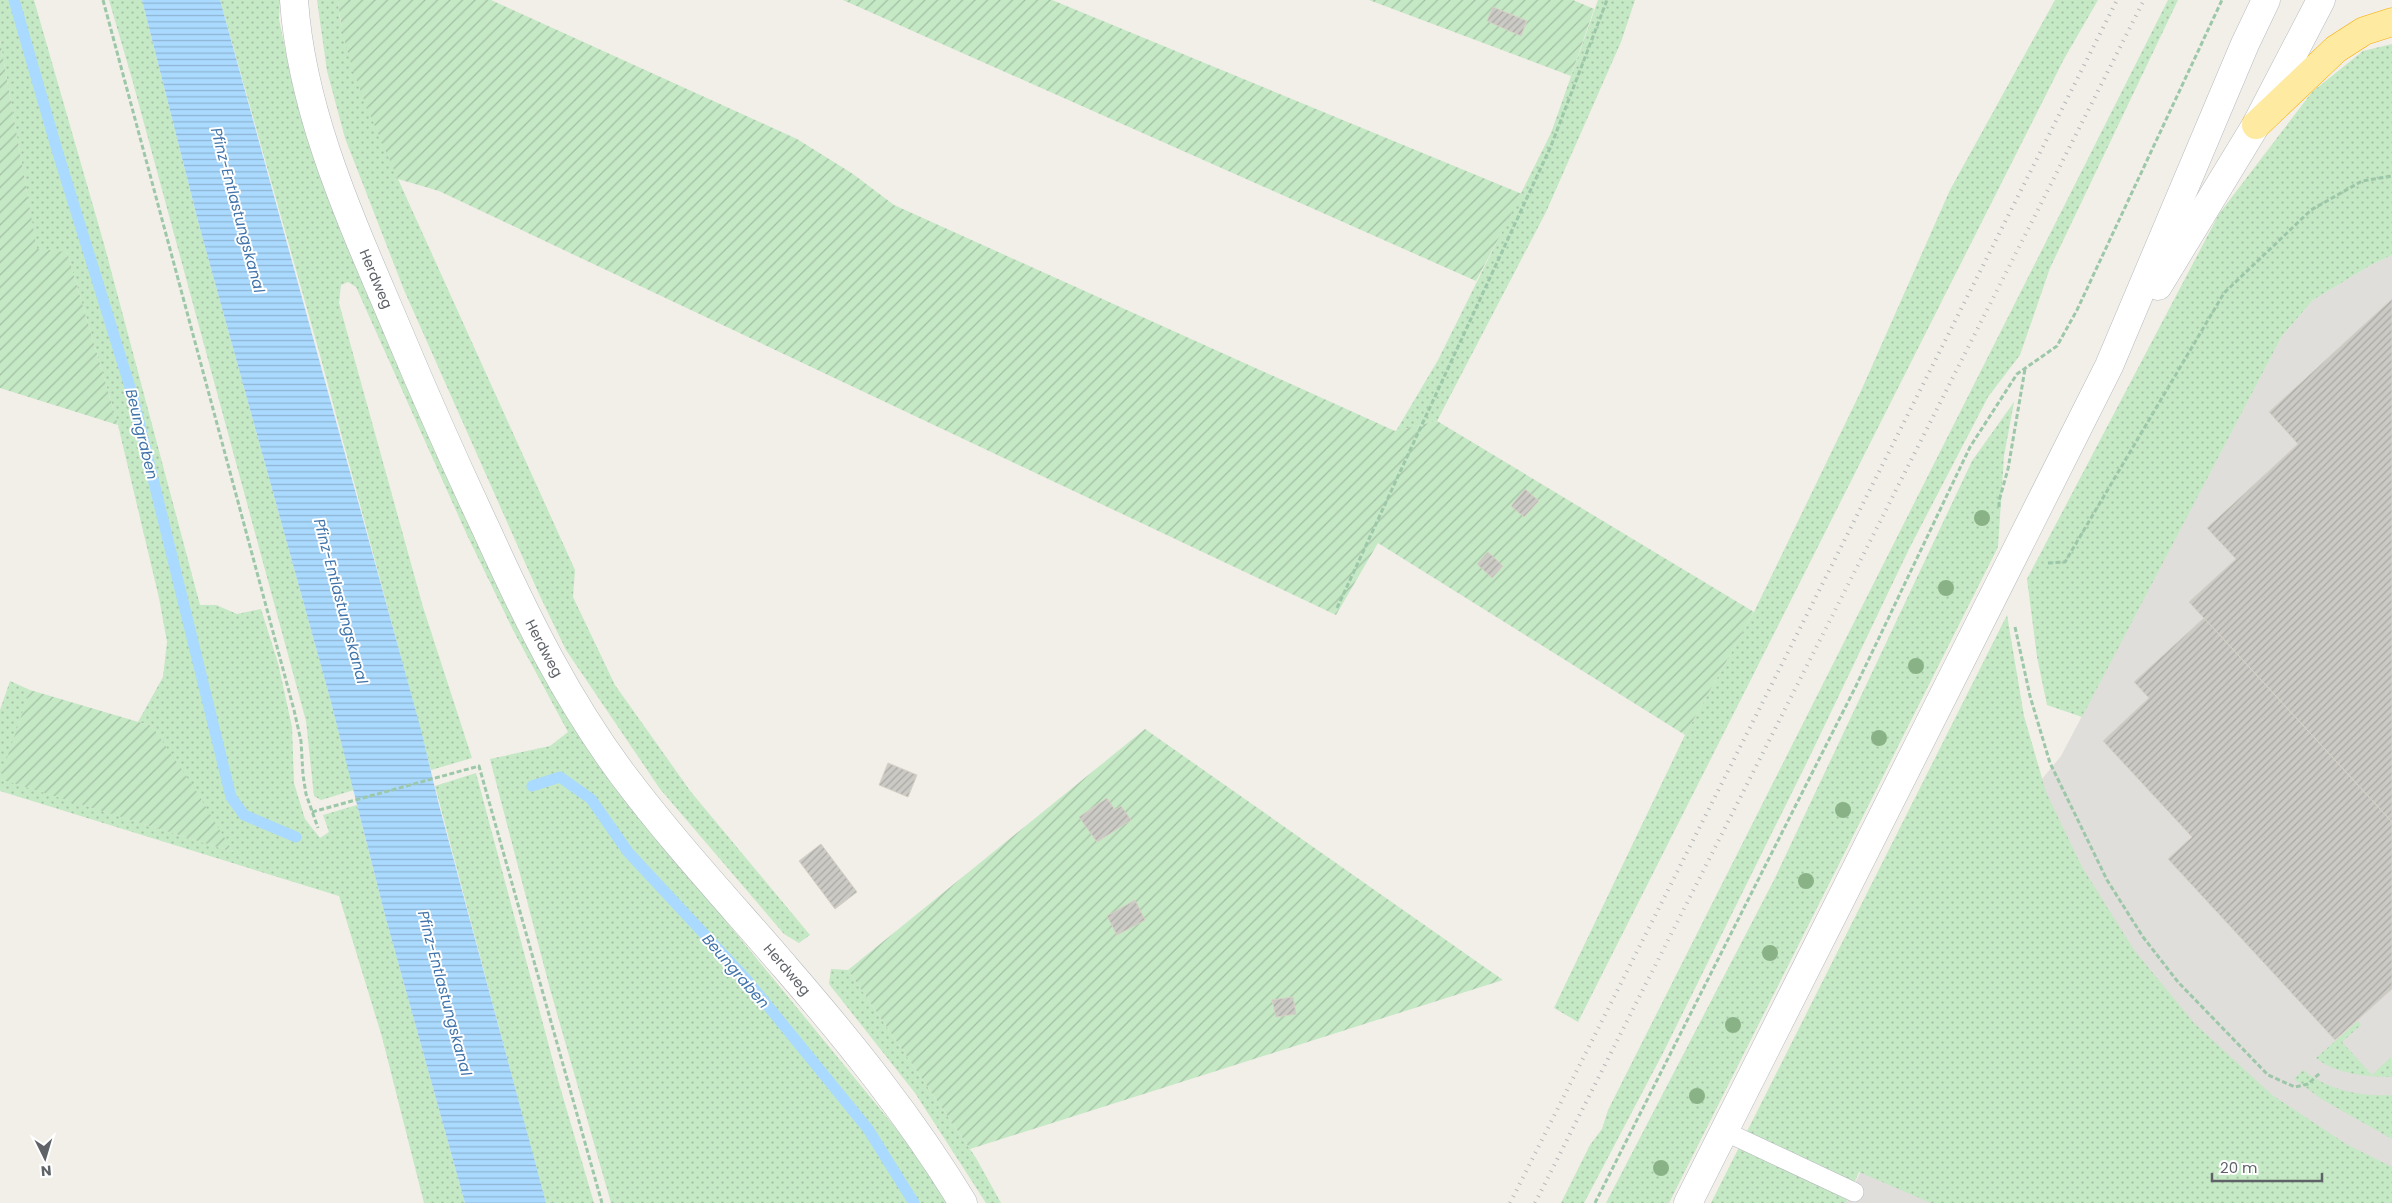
<svg xmlns="http://www.w3.org/2000/svg" width="2392" height="1203" font-family="Poppins,sans-serif">
  <style>
    .industrial { fill: #e0deda }
    .grass { fill: url(#grass-dots) }
    .garden { fill: url(#garden-furrows) }
    .water { fill: url(#water-rules) }
    .lines { fill: none; stroke-linecap: round; stroke-linejoin: round }
    .stream { stroke: #aadaff; stroke-width: 11 }
    .building { fill: url(#building-hatch); stroke: #d6d1c6 }
    .service-casing { stroke: #b5b8bc; stroke-width: 20 }
    .tertiary-casing { stroke: #b5b8bc; stroke-width: 29 }
    .secondary-casing { stroke: #b6babf; stroke-width: 29 }
    .trunk-casing { stroke: #f9ab00; stroke-width: 29 }
    .path { stroke: #9cc7a9; stroke-width: 3; stroke-dasharray: 5 2.5; stroke-linecap: butt }
    .service { stroke: #fff; stroke-width: 19 }
    .tertiary { stroke: #fff; stroke-width: 28 }
    .secondary { stroke: #fff; stroke-width: 28 }
    .trunk { stroke: #feeaa1; stroke-width: 28 }
    .rail { stroke: #b6b7b8; stroke-width: 4; stroke-dasharray: 1 6; stroke-linecap: butt }
    .tree { fill: #89b387 }
    .labels { text-anchor: middle; dominant-baseline: central; stroke-width: 4; stroke-linejoin: round; paint-order: stroke }
    .street-label { font-size: 14px; fill: #5f6368; stroke: #fff }
    .water-label { font-size: 15px; font-style: italic; fill: #4174aa; stroke: #fff }
  </style>
  <defs>
    <pattern id="grass-dots" width="8" height="8" patternUnits="userSpaceOnUse" patternTransform="scale(1.25)"><rect width="8" height="8" fill="#c5e8c5"/><path d="M2 2h.1M6 6h.1" fill="none" stroke="#a3c0a4" stroke-width="1.8" stroke-linecap="round"/></pattern>
    <pattern id="garden-furrows" width="10" height="10" patternUnits="userSpaceOnUse" patternTransform="scale(1.25)"><rect width="10" height="10" fill="#c5e8c5"/><path d="M-1 1l2-2M0 10L10 0M9 11l2-2" fill="none" stroke="#a3c0a4"/></pattern>
    <pattern id="water-rules" width="6" height="5" patternUnits="userSpaceOnUse" patternTransform="scale(1.25)"><rect width="6" height="5" fill="#aadaff"/><path d="M0 2.5h6" fill="none" stroke="#8eb4d2"/></pattern>
    <pattern id="building-hatch" width="6" height="6" patternUnits="userSpaceOnUse" patternTransform="scale(1.25)"><rect width="6" height="6" fill="#cccac5"/><path d="M-1 1l2-2M0 6l6-6M5 7l2-2" fill="none" stroke="#a9a8a4"/></pattern>
  </defs>
  <rect width="100%" height="100%" fill="#f1efe8"/>
  <polygon class="industrial" points="2392,255 2392,1203 1846,1203 2042,779 2061,756 2282,336 2313,300 2371,265"/>
  <g class="grass">
    <polygon points="0,0 34,0 104,244 200,605 216,605 237,614 261,609 278,663 292,727 294,783 305,819 320,838 329,832 323,815 357,805 386,919 465,1203 424,1203 382,1037 339,896 0,791 0,710 10,681 30,690 1,779 233,852 152,726 138,722 163,677 167,642 159,598 118,425 67,252 37,250 0,40"/>
    <polygon points="109,0 142,0 199,225 331,702 354,790 321,800 314,796 306,721 132,79"/>
    <polygon points="220,0 280,0 279,19 292,82 324,178 469,524 520,634 574,727 630,804 926,1165 948,1203 611,1203 550,989 490,759 550,746 568,732 513,630 467,535 356,287 348,282 341,285 339,303 423,607 472,758 431,770 320,355"/>
    <polygon points="317,0 338,0 340,20 356,77 398,179 575,570 573,597 615,685 691,792 810,935 799,943 784,934 660,789 566,650 539,594 404,290 345,138 327,71"/>
    <polygon points="1598,0 1635,0 1621,42 1546,212 1437,421 1396,431 1438,360 1551,133"/>
    <polygon points="2055,0 2098,0 2064,59 1578,1022 1554,1008 1685,735 1754,612 1861,391 1950,190"/>
    <polygon points="2168,0 2178,0 2050,268 2020,355 1988,397 1909,549 1809,758 1663,1053 1584,1203 1561,1203 1590,1145 1602,1129 1608,1110"/>
    <polygon points="2392,44 2392,255 2371,265 2313,300 2282,336 2082,717 2047,705 2037,657 2027,579 2219,214 2312,92 2363,51"/>
    <polygon points="2014,402 2004,456 1998,547 1669,1203 1606,1203 1774,880 1972,461"/>
    <polygon points="2007,615 2024,716 2046,792 2082,867 2134,950 2194,1023 2272,1095 2346,1144 2392,1167 2392,1203 1931,1203 1859,1172 1846,1203 1711,1203"/>
    <polygon points="476,773 558,1080 594,1203 546,1203 535,1164 435,786"/>
    <polygon points="831,969 848,970 976,1158 1001,1203 986,1203 915,1093 829,984"/>
    <path d="M2358 1021 2361 1025 2342 1042 2372 1075 2391 1057 2392 1077C2367 1077 2336 1074 2316 1058Z"/>
    <path d="M2303 1070C2328 1090 2360 1097 2392 1095V1139L2323 1100 2294 1079Z"/>
  </g>
  <g class="garden">
    <path d="M338 0H491L797 139 853 174 894 205 1395 431 1437 421 1754 612 1685 735 1378 543 1336 615 439 191 398 179C374 122 343 62 338 0Z"/>
    <polygon points="843,0 1052,0 1522,194 1476,281"/>
    <polygon points="1369,0 1573,0 1594,9 1571,76"/>
    <polygon points="0,40 37,249 67,252 118,425 0,388"/>
    <polygon points="30,690 152,726 195,789 233,852 0,779"/>
    <polygon points="1145,729 1503,980 970,1149 848,970"/>
  </g>
  <polygon class="water" points="142,0 220,0 421,730 439,805 546,1203 465,1203 386,919 331,702 199,225"/>
  <g class="lines">
    <g class="stream">
      <polyline points="14,0 57,150 133,397 231,797 244,815 296,837"/>
      <polyline points="532,786 560,777 591,799 628,852 746,979 868,1129 914,1203"/>
    </g>
  </g>
  <g class="building">
    <polygon points="1493,7 1527,21 1521,36 1487,21"/>
    <polygon points="2392,299 2392,822 2189,602 2236,559 2207,528 2298,444 2269,412"/>
    <polygon points="1525,489 1539,501 1524,517 1511,506"/>
    <polygon points="1488,552 1503,566 1492,578 1477,564"/>
    <polygon points="2204,618 2392,822 2392,989 2335,1040 2168,859 2192,837 2103,741 2149,698 2134,682"/>
    <polygon points="888,763 917,775 908,797 879,785"/>
    <polygon points="1107,798 1115,810 1121,806 1131,820 1097,842 1079,817"/>
    <polygon points="821,844 857,892 835,909 799,861"/>
    <polygon points="1135,900 1145,920 1117,935 1107,916"/>
    <polygon points="1293,997 1296,1014 1276,1017 1272,1000"/>
  </g>
  <g class="lines">
    <defs>
      <polyline id="service" points="1724,1131 1854,1192"/>
      <g id="tertiary">
        <path id="s1" d="M294 0C302 117 354 226 399 333 427 400 456 465 487 531 526 617 567 700 623 775 674 843 731 904 786 968 850 1042 912 1119 963 1203"/>
      </g>
      <g id="secondary">
        <polyline points="2158,286 2256,125 2321,0"/>
        <polyline points="1688,1203 2109,366 2245,44 2266,0"/>
      </g>
      <polyline id="trunk" points="2256,125 2336,49 2364,31 2392,22"/>
    </defs>
    <use href="#service" class="service-casing"/>
    <use href="#tertiary" class="tertiary-casing"/>
    <use href="#secondary" class="secondary-casing"/>
    <use href="#trunk" class="trunk-casing"/>
    <g class="path">
      <polyline points="103,0 294,710 301,741 303,775 306,794 318,828"/>
      <polyline points="1999,507 1999,501 2008,469 2025,369"/>
      <polyline points="2048,563 2065,562 2224,293 2311,210 2362,181 2392,176"/>
      <polyline points="1337,608 1551,146 1607,0"/>
      <polyline points="2015,627 2030,696 2050,763 2107,880 2143,937 2178,982 2268,1075 2295,1087 2308,1084 2320,1073"/>
      <polyline points="312,812 479,766 602,1203"/>
      <polyline points="1595,1203 1856,686 1970,447 2017,374 2057,346 2077,310 2222,0"/>
    </g>
    <use href="#service" class="service"/>
    <use href="#tertiary" class="tertiary"/>
    <use href="#secondary" class="secondary"/>
    <use href="#trunk" class="trunk"/>
    <g class="rail">
      <polyline points="1510,1203 2117,0"/>
      <polyline points="1535,1203 2144,0"/>
    </g>
  </g>
  <g class="tree">
    <circle cx="1982" cy="518" r="8"/>
    <circle cx="1946" cy="588" r="8"/>
    <circle cx="1916" cy="666" r="8"/>
    <circle cx="1879" cy="738" r="8"/>
    <circle cx="1843" cy="810" r="8"/>
    <circle cx="1806" cy="881" r="8"/>
    <circle cx="1770" cy="953" r="8"/>
    <circle cx="1733" cy="1025" r="8"/>
    <circle cx="1697" cy="1096" r="8"/>
    <circle cx="1661" cy="1168" r="8"/>
  </g>
  <g class="labels">
    <g class="street-label">
      <text stroke="none"><textPath href="#s1" startOffset="292">Herdweg</textPath></text>
      <text stroke="none"><textPath href="#s1" startOffset="698">Herdweg</textPath></text>
      <text stroke="none"><textPath href="#s1" startOffset="1102">Herdweg</textPath></text>
    </g>
    <g class="water-label">
      <text transform="translate(238 210) rotate(75)">Pfinz-Entlastungskanal</text>
      <text transform="translate(142 434) rotate(76)">Beungraben</text>
      <text transform="translate(341 601) rotate(75)">Pfinz-Entlastungskanal</text>
      <text transform="translate(736 971) rotate(49)">Beungraben</text>
      <text transform="translate(445 993) rotate(75)">Pfinz-Entlastungskanal</text>
    </g>
  </g>
  <g transform="translate(45 1158) rotate(175)" stroke="#ffffff" stroke-width="4" paint-order="stroke">
  <path d="M0-4L9 19L0 12L-9 19Z" fill="#5f6368"/>
  <text y="-8" font-size="14" font-weight="bold" text-anchor="middle" fill="#5f6368">N</text>
  </g>
  <path d="M2212 1173v8h110v-8" fill="none" stroke="#5f6368" stroke-width="2.5"/>
  <text x="2220" y="1173" font-size="15" fill="#5f6368" stroke="#ffffff" stroke-width="4" paint-order="stroke">20 m</text>
</svg>
